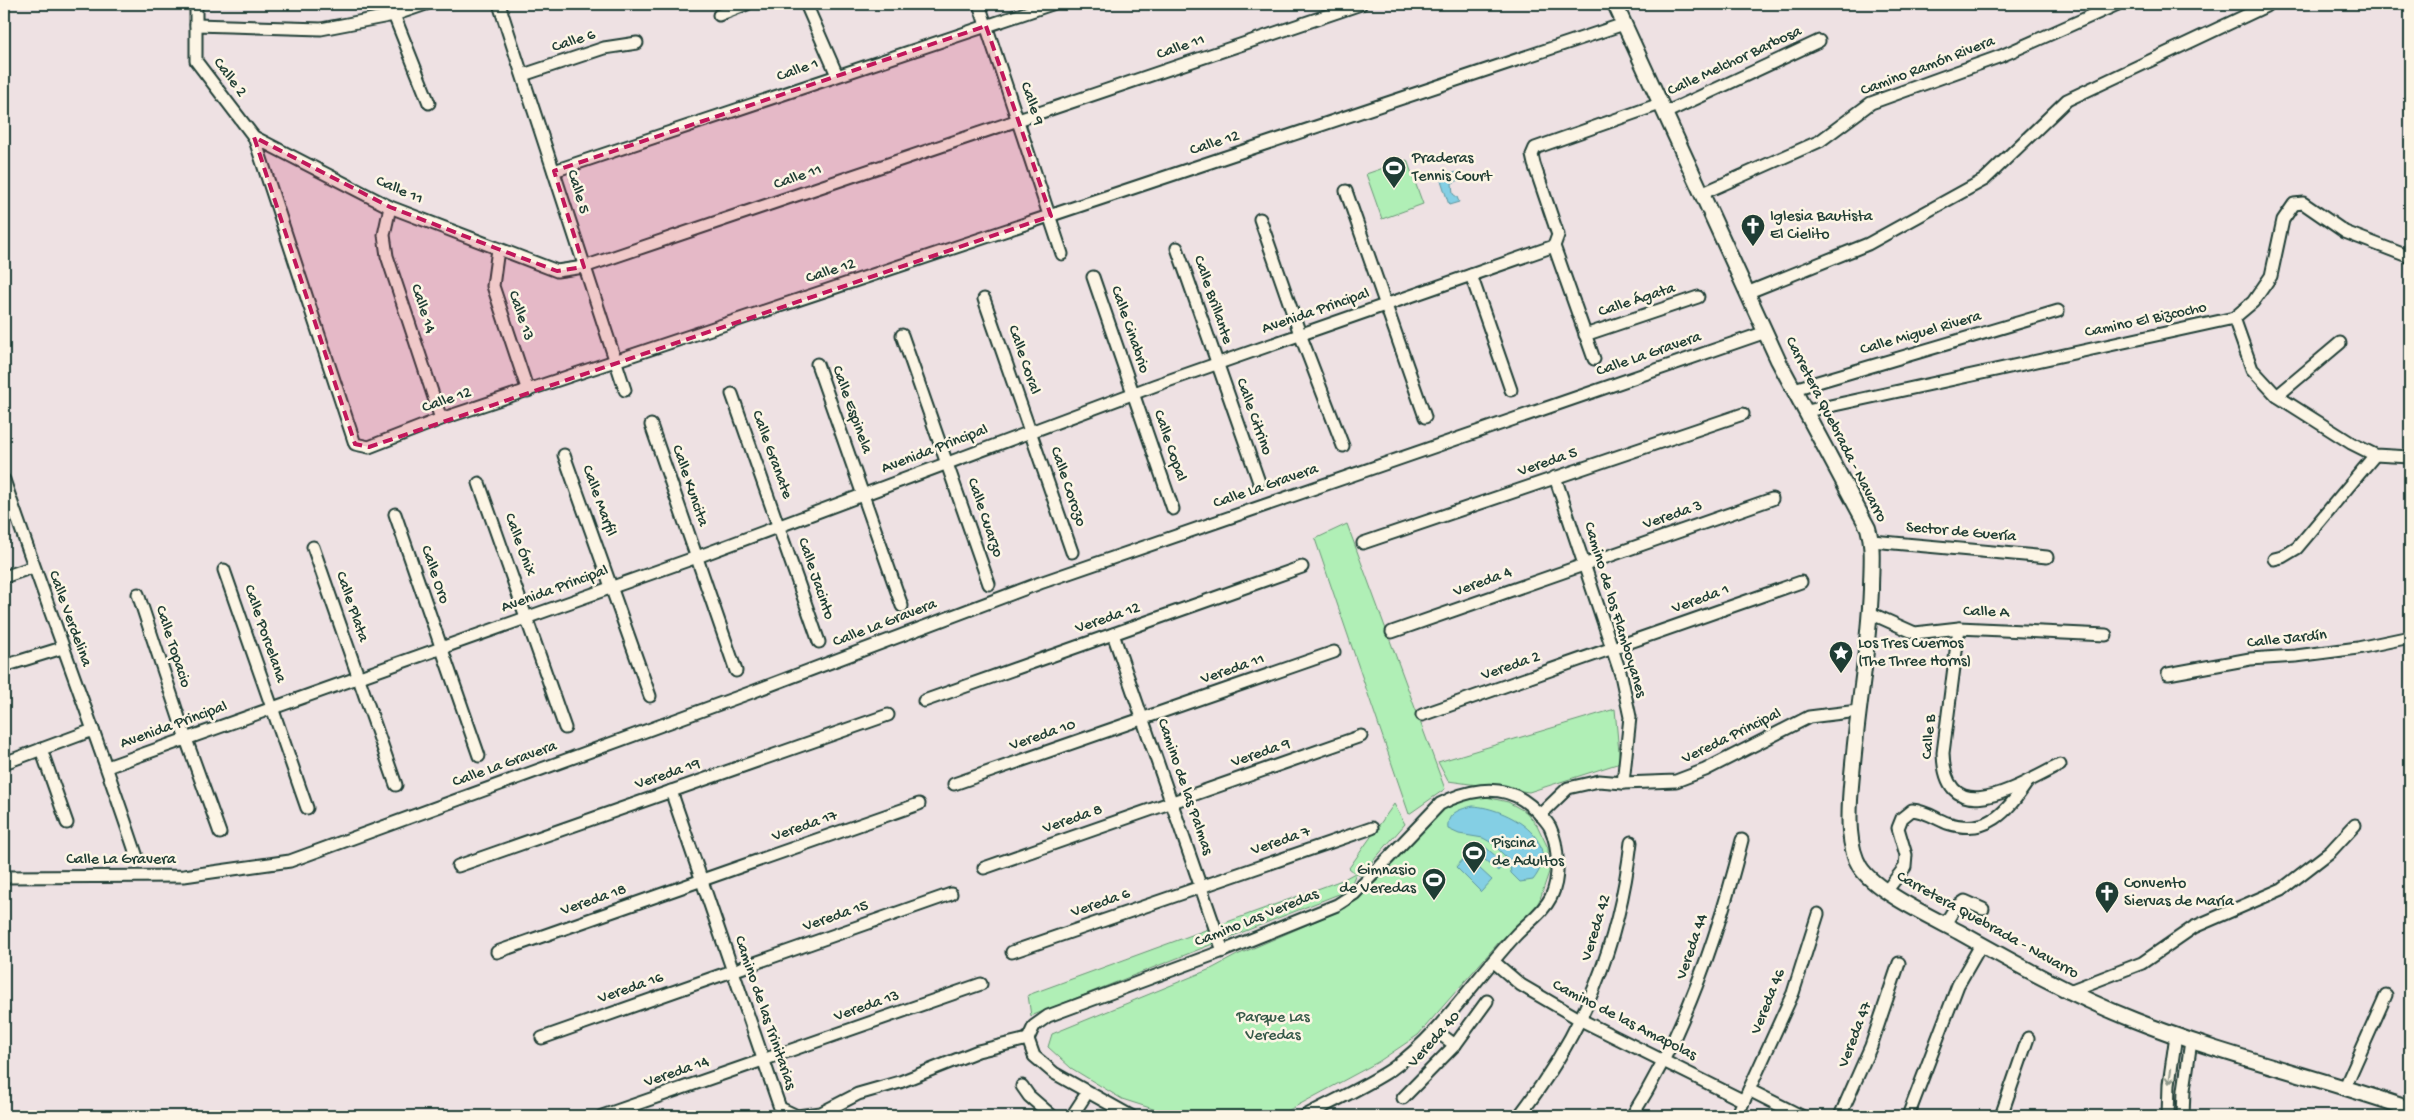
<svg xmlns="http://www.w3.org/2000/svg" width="2414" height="1120" font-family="'Gochi Hand',sans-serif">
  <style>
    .green { fill: #b0efb6; stroke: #689675 }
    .water { fill: #84cfe4; stroke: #5c959e }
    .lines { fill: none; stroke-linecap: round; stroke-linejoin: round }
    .minor-casing { stroke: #1f3d34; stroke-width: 15 }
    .tertiary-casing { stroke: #1f3d34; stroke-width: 18 }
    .minor { stroke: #fcf5e5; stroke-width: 11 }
    .tertiary { stroke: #fcf5e5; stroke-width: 14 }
    .oneway { stroke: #8e998c }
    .marked { fill: #c2185b; fill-opacity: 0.2; stroke: #c2185b; stroke-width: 4; stroke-dasharray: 10 6; stroke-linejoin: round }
    .labels { text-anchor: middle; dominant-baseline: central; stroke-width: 5; stroke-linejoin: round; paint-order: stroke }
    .street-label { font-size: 16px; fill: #1f3d34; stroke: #fcf5e5 }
    .poi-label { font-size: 16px; fill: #1f3d34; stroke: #fcf5e5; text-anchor: start }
    .park-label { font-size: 16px; fill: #355848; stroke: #fcf5e5 }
  </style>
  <rect width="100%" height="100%" fill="#eee1e3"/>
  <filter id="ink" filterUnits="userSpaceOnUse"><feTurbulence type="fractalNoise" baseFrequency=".02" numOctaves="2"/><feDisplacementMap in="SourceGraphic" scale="10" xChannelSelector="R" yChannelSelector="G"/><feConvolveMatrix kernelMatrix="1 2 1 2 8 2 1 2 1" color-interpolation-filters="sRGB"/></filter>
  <g filter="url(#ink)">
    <g class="green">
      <polygon points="1407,160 1423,204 1382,219 1366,174"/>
      <polygon points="1347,524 1445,789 1409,814 1315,539"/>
      <polygon points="1615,709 1620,763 1529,792 1448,781 1438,762"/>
      <polygon points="1486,797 1508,802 1526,812 1537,825 1548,848 1549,872 1540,899 1534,911 1499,942 1418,1035 1378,1062 1278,1116 1175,1116 1122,1099 1071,1068 1048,1047 1052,1034 1213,968 1237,955 1346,908 1377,881 1439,810 1463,798"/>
      <polygon points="1394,804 1405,824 1360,876 1356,873 1349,890 1031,1016 1028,995 1342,880 1355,873 1349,868"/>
    </g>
    <g class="water">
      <polygon points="1457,172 1459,180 1452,183 1453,194 1457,197 1459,202 1449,205 1440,177"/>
      <path d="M1473 806C1507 808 1565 840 1533 880L1520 882 1511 873 1509 860 1492 843 1483 838 1459 834 1448 829C1446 813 1460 809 1473 806Z"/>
      <polygon points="1484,846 1504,863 1498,871 1478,854"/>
      <polygon points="1466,856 1492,880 1481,892 1456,867"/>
    </g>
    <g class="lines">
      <defs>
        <g id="minor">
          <polyline points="196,4 196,61 254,137 355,444 369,447 441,419 1624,24"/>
          <polyline points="499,4 625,390"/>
          <polyline points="806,4 837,75"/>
          <polyline points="979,4 1062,254"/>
          <polyline points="394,15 429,103"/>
          <polyline points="719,15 747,4"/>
          <polyline points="196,25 321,29 394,15 426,4"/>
          <polyline points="523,75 604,48 637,43"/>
          <polyline points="1665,113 1819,41"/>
          <polyline points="254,137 390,207 557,271 584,267 1361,4"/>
          <polyline points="554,171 1052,4"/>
          <polyline points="1346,191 1425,417"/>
          <polyline points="1701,194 1820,141 1871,103 2001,56 2118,4"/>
          <polyline points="390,207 384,235 387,256 441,419"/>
          <polyline points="1260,219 1300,334 1343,446"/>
          <polyline points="1554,246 1594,359"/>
          <polyline points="1177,248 1259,482"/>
          <polyline points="498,249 493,286 528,391"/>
          <polyline points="1471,275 1511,390"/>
          <polyline points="1093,277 1173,509"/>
          <polyline points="1749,292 1868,244 1984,180 2067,100 2266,6"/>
          <polyline points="984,299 1072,552"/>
          <polyline points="2234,318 2252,369 2277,396 2351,443 2375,455 2410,457"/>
          <polyline points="902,335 989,584"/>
          <polyline points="1585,335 1698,297"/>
          <polyline points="817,364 902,606"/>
          <polyline points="1794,389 2058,311"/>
          <polyline points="732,394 819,642"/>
          <polyline points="2277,396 2340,343"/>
          <polyline points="1807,411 2234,318 2253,302 2271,276 2283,220 2294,204 2303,203 2345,232 2410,257"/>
          <polyline points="651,425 736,671"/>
          <polyline points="564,455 650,696"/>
          <polyline points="1555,477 1621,675 1630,717 1623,783"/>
          <path d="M4 480C47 606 95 730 137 857"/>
          <polyline points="479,483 565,728"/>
          <polyline points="395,514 479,756"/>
          <polyline points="1872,541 2047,557"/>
          <polyline points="1363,543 1743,414"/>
          <polyline points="313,547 396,785"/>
          <polyline points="2274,559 2282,557 2297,548 2375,455"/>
          <polyline points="224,570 307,808"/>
          <polyline points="4,577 33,567"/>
          <polyline points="138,594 186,739 220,833"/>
          <polyline points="1870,613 1915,633 1959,628 2106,635"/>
          <path d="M1959 628 1943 753C1945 834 2020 784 2060 765"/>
          <polyline points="1392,632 1772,499"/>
          <polyline points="1113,634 1223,951"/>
          <polyline points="4,666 62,648"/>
          <polyline points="2168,674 2250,659 2296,656 2358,648 2410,637"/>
          <polyline points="924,701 1302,567"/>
          <polyline points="1422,715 1801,582"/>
          <polyline points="41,749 67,823"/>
          <polyline points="4,763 93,730"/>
          <polyline points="107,767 697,557 1156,385 1554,246 1558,235 1534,164 1532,155 1535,148 1660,104"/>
          <polyline points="954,784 1334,652"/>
          <polyline points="671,791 780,1108 797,1116 821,1113 858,1094 900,1082 978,1051 1028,1039"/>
          <polyline points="1540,815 1568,788 1599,781 1623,783 1676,781 1705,770 1809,717 1858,711"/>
          <polyline points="458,866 888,715"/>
          <polyline points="984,868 1361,736"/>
          <polyline points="4,877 184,876 290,861 752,692 1040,583 1766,332"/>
          <path d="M1887 890 1905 867 1906 855 1898 828 1902 818 1912 810C1926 811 1934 818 1947 823 1988 836 2007 812 2028 781"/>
          <polyline points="1945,924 1955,908 1965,901 1983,909"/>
          <polyline points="497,952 919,804"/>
          <polyline points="1012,952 1372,828"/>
          <polyline points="1494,962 1521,985 1581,1020 1744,1101"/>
          <polyline points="2067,992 2142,963 2194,927 2282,889 2330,852 2355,825"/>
          <polyline points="1436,1031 1455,1045"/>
          <polyline points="542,1038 951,894"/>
          <polyline points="1022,1086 1029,1096 1052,1116"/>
          <polyline points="2345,1087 2386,995"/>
          <polyline points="1749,1090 1801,1116"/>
          <polyline points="1403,1098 1455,1045 1487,1001"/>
          <polyline points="602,1116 981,984"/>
          <polyline points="1072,1116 1087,1093"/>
          <path d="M1131 1116 1054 1073 1034 1056 1028 1039 1034 1026 1048 1016 1223 951 1337 905 1354 894 1440 804C1465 791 1497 783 1523 800 1532 806 1544 817 1550 827 1559 846 1560 878 1551 897 1543 913 1527 923 1515 936 1473 981 1442 1033 1392 1069 1365 1087 1333 1101 1305 1116"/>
          <path d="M1519 1116C1583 1033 1619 947 1631 842"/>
          <path d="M1632 1116C1685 1032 1718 937 1742 840"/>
          <polyline points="1737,1116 1793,993 1818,914"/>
          <polyline points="1840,1116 1871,1046 1899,963"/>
          <polyline points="1908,1116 1958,985 1981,945"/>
          <polyline points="2001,1116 2028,1038"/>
          <polyline points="2168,1116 2169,1084 2176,1035"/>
          <polyline points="2183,1116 2184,1090 2191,1041"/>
        </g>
        <path id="tertiary" d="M1615 4 1778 360 1868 528C1874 548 1871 568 1871 589 1869 647 1858 706 1853 764 1851 786 1848 809 1850 831 1851 843 1854 857 1860 867 1876 892 1933 918 1959 932 2016 964 2073 996 2134 1020 2224 1056 2319 1077 2410 1109"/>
      </defs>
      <use href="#minor" class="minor-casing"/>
      <use href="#tertiary" class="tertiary-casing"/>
      <use href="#minor" class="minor"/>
      <use href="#tertiary" class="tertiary"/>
    </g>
    <defs><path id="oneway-shaft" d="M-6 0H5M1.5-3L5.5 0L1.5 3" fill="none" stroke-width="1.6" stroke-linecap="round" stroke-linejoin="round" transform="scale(1.25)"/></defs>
    <use class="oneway" href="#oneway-shaft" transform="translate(2170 1076) rotate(99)"/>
  </g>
  <path class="marked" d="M986 26 1051 216 369 447 355 444 254 137 390 207 498 249 557 271 584 267 554 171Z"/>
  <defs>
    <symbol id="stadium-pin" viewBox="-11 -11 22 30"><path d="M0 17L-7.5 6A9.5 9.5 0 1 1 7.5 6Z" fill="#1f3d34" stroke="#fcf5e5"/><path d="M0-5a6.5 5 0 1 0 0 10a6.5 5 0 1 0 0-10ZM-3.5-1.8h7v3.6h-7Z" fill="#fff"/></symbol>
    <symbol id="church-pin" viewBox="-11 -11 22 30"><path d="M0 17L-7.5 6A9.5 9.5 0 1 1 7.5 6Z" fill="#1f3d34" stroke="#fcf5e5"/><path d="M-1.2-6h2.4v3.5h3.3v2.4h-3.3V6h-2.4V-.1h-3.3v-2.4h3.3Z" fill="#fff"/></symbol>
    <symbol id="sight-pin" viewBox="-11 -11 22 30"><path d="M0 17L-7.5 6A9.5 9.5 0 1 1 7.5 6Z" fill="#1f3d34" stroke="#fcf5e5"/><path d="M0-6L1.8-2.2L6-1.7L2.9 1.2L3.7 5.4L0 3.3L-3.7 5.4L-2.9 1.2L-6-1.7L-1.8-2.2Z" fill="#fff"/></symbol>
  </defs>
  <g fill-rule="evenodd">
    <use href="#stadium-pin" x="1380" y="154" width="28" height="38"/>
    <use href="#church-pin" x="1739" y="212" width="28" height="38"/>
    <use href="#sight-pin" x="1827" y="639" width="28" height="38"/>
    <use href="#stadium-pin" x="1460" y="839" width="28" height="38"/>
    <use href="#stadium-pin" x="1420" y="866" width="28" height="38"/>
    <use href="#church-pin" x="2093" y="879" width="28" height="38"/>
  </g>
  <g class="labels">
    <g class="street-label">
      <text transform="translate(574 42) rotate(-18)">Calle 6</text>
      <text transform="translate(1181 48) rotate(-19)">Calle 11</text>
      <text transform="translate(1735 62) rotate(-25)">Calle Melchor Barbosa</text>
      <text transform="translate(1928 67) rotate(-21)">Camino Ramón Rivera</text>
      <text transform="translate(798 71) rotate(-19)">Calle 1</text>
      <text transform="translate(229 78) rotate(53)">Calle 2</text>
      <text transform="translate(1031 104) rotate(71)">Calle 9</text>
      <text transform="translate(1215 144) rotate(-18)">Calle 12</text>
      <text transform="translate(798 178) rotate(-19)">Calle 11</text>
      <text transform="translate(399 191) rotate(24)">Calle 11</text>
      <text transform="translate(577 192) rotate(73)">Calle 5</text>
      <text transform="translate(831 272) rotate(-18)">Calle 12</text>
      <text transform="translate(1212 300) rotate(71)">Calle Brillante</text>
      <text transform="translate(1637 301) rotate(-18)">Calle Ágata</text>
      <text transform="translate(422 309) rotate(72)">Calle 14</text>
      <text transform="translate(1316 312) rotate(-19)">Avenida Principal</text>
      <text transform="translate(520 316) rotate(71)">Calle 13</text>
      <text transform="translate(2146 321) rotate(-12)">Camino El Bizcocho</text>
      <text transform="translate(1129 330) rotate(71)">Calle Cinabrio</text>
      <text transform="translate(1921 334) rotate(-16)">Calle Miguel Rivera</text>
      <text transform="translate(1649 355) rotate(-19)">Calle La Gravera</text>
      <text transform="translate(1023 360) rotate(71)">Calle Coral</text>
      <text transform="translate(447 401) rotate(-19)">Calle 12</text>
      <text transform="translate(851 410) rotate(70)">Calle Espinela</text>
      <text transform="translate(1253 417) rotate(70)">Calle Citrino</text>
      <text transform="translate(1835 430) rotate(63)">Carretera Quebrada - Navarro</text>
      <text transform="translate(1169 446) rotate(71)">Calle Copal</text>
      <text transform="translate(935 450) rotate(-21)">Avenida Principal</text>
      <text transform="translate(771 455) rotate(70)">Calle Granate</text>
      <text transform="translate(1548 463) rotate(-19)">Vereda 5</text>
      <text transform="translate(689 486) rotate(71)">Calle Kuncita</text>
      <text transform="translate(1067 487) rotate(71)">Calle Corozo</text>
      <text transform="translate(1266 487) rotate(-19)">Calle La Gravera</text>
      <text transform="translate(598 501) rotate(70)">Calle Marfil</text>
      <text transform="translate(1673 516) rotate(-19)">Vereda 3</text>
      <text transform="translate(984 518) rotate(71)">Calle Cuarzo</text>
      <text transform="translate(1961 533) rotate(5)">Sector de Guería</text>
      <text transform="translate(519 545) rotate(70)">Calle Ónix</text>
      <text transform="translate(434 575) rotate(71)">Calle Oro</text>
      <text transform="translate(815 579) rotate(71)">Calle Jacinto</text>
      <text transform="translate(1483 583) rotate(-20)">Vereda 4</text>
      <text transform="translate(555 590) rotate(-20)">Avenida Principal</text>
      <text transform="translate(1701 600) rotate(-20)">Vereda 1</text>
      <text transform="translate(351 607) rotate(71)">Calle Plata</text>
      <text transform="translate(1614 610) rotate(73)">Camino de los Flamboyanes</text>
      <text transform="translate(1986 613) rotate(2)">Calle A</text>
      <text transform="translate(69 619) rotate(70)">Calle Verdelina</text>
      <text transform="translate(1108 619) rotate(-19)">Vereda 12</text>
      <text transform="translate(885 624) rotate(-21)">Calle La Gravera</text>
      <text transform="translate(264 634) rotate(71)">Calle Porcelana</text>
      <text transform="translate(2287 640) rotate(-6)">Calle Jardín</text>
      <text transform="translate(172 647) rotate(72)">Calle Topacio</text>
      <text transform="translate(1511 667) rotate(-19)">Vereda 2</text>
      <text transform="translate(1233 670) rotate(-19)">Vereda 11</text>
      <text transform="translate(174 726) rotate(-20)">Avenida Principal</text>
      <text transform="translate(1043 736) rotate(-19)">Vereda 10</text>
      <text transform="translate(1732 737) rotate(-26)">Vereda Principal</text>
      <text transform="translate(1930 737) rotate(-85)">Calle B</text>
      <text transform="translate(1261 754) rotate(-19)">Vereda 9</text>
      <text transform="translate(505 765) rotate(-20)">Calle La Gravera</text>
      <text transform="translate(668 775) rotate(-19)">Vereda 19</text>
      <text transform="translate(1184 787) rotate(71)">Camino de las Palmas</text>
      <text transform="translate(1073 820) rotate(-19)">Vereda 8</text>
      <text transform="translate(805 827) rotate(-19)">Vereda 17</text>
      <text transform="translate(1281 842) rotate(-19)">Vereda 7</text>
      <text x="121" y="860">Calle La Gravera</text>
      <text transform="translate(594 901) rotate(-19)">Vereda 18</text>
      <text transform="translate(1101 904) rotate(-19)">Vereda 6</text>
      <text transform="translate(836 917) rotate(-19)">Vereda 15</text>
      <text transform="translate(1257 919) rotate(-22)">Camino Las Veredas</text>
      <text transform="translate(1987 926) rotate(29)">Carretera Quebrada - Navarro</text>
      <text transform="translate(1597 928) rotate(-73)">Vereda 42</text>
      <text transform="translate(1693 947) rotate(-71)">Vereda 44</text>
      <text transform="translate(631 989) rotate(-19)">Vereda 16</text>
      <text transform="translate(1769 1002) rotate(-68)">Vereda 46</text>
      <text transform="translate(867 1007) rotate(-19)">Vereda 13</text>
      <text transform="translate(764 1013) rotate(71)">Camino de las Trinitarias</text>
      <text transform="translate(1624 1021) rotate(27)">Camino de las Amapolas</text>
      <text transform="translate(1856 1035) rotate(-69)">Vereda 47</text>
      <text transform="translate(1435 1040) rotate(-48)">Vereda 40</text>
      <text transform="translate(677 1073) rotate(-19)">Vereda 14</text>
    </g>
    <g class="poi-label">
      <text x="1412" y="159">Praderas<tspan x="1412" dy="18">Tennis Court</tspan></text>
      <text x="1770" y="217">Iglesia Bautista<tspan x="1770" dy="18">El Cielito</tspan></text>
      <text x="1858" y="644">Los Tres Cuernos<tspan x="1858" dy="18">(The Three Horns)</tspan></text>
      <text x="1492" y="844">Piscina<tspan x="1492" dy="18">de Adultos</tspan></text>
      <text x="1416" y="871" text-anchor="end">Gimnasio<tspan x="1416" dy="18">de Veredas</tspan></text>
      <text x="2124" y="884">Convento<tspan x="2124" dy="18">Siervas de María</tspan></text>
    </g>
    <g class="park-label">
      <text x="1273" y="1018">Parque Las<tspan x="1273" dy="18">Veredas</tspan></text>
    </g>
  </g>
  <rect width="2414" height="1120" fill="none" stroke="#fcf5e5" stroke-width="20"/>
  <rect x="10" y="10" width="2394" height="1100" fill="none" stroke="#1f3d34" stroke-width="2" filter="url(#ink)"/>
</svg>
